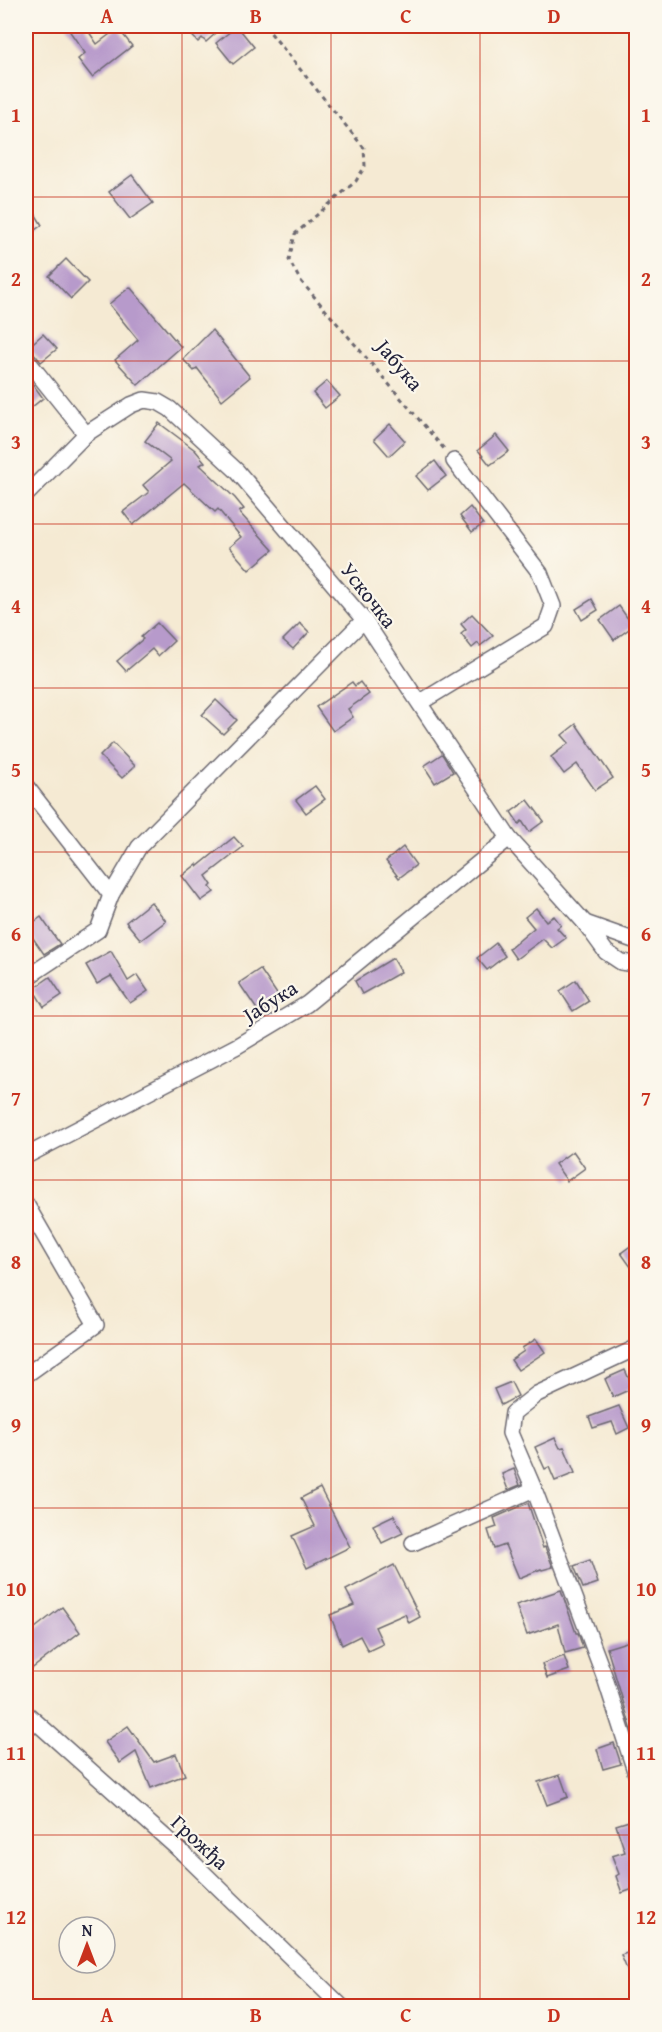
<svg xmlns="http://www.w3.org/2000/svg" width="662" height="2032" font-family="'Gentium Book Plus',serif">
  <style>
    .building { fill: #b79acb }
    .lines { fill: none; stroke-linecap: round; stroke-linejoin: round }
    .street-casing { stroke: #6c6870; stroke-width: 18 }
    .path { stroke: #6c6870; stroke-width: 3; stroke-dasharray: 4.5 4.5; stroke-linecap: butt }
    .street { stroke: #fff; stroke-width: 15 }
    .grid { fill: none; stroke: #c8321e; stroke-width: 1.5; stroke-opacity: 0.55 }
    .labels { text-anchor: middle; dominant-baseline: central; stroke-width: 4.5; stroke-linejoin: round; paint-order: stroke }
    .street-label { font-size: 21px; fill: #22223b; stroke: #fbf7ec }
    .neatline { fill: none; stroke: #c8321e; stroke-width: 2 }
    .grid-label { font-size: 20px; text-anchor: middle; font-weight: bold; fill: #c8321e }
  </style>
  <rect width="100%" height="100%" fill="#fbf7ec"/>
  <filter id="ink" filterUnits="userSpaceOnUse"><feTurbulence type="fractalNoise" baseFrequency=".0167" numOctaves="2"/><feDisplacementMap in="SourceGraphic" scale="12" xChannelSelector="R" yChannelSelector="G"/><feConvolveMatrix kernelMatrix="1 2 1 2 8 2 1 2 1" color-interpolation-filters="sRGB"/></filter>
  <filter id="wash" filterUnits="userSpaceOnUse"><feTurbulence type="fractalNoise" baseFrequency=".008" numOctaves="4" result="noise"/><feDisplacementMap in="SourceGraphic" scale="24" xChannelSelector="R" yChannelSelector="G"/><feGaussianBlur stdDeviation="1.35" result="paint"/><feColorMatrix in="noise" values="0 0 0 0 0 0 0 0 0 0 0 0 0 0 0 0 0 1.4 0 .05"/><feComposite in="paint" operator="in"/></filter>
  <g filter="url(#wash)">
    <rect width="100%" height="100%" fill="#f5ead3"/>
    <g id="blocks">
      <g class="building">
        <polygon points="66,26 85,26 97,44 118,28 132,46 92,77 78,59 85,53"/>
        <polygon points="183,26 216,26 211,30 215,34 206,42 202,38 198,42"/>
        <polygon points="237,26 254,47 233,64 216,43"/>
        <polygon points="132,175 153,203 130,219 109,192"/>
        <polygon points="26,199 42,225 26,236"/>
        <polygon points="66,259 88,282 71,299 49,276"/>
        <polygon points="130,287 181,347 138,385 115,360 138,340 109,304"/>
        <polygon points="212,330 250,377 222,400 197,368 194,371 183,359"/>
        <polygon points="43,334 57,349 41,362 33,352 26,349"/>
        <polygon points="26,375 43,398 26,412"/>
        <polygon points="327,381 340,396 325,408 313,393"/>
        <polygon points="159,423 195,450 205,462 200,465 235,498 244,509 239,512 273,550 249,570 229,547 241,537 218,509 215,512 184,483 133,525 123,512 149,492 143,485 171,461 145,441"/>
        <polygon points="390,424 405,441 389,456 374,439"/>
        <polygon points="496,435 509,451 490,465 478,450"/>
        <polygon points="435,461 446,476 428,490 416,476"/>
        <polygon points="470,507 483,524 472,532 460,516"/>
        <polygon points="592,599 598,610 582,620 576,609"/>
        <polygon points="619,606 633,626 614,640 600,620"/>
        <polygon points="472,614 493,636 480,646 478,643 472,648 461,634 466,630 461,624"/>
        <polygon points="157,623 174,641 158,656 152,649 126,671 117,661 143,639 141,637"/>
        <polygon points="300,623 309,632 293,649 283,640"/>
        <polygon points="352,682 355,686 360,682 369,694 348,709 353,717 333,731 316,707"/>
        <polygon points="216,700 237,720 223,734 202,715"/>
        <polygon points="576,724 613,778 595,790 577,764 564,774 551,757 569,743 562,735"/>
        <polygon points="113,743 135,766 122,778 100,756"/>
        <polygon points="442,754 453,772 435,783 424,766"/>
        <polygon points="315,786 325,799 306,813 296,800"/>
        <polygon points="528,800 544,821 529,832 522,821 519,824 511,812"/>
        <polygon points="234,837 243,847 206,876 212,885 210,887 214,892 201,901 182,876 197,864 198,866"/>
        <polygon points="403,847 416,865 399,878 386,861"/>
        <polygon points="151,902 166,921 141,940 126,922"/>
        <polygon points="536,908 546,921 554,916 561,925 557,928 566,938 552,948 543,939 516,959 509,949 534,928 525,917"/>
        <polygon points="41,917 60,944 44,954 26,928"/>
        <polygon points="496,943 505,956 487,970 477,958"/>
        <polygon points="111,951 128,981 137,975 148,991 130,1003 111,976 97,984 86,965"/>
        <polygon points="393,958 401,972 362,994 355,981"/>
        <polygon points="260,969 281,1000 260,1014 239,983"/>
        <polygon points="50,977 62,995 44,1007 33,989"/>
        <polygon points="576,980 589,1001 573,1011 560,991"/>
        <polygon points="573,1151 585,1168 567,1181 555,1164"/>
        <polygon points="636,1242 636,1274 621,1253"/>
        <polygon points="536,1339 545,1352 518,1370 511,1360 524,1351 522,1348"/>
        <polygon points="625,1370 633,1388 613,1397 605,1379"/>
        <polygon points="511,1382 518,1396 501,1405 494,1389"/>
        <polygon points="619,1406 629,1428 617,1434 612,1422 593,1428 589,1417"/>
        <polygon points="555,1438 560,1448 564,1447 575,1473 555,1481 549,1467 545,1469 535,1447"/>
        <polygon points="514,1469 520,1485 508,1490 502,1474"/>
        <polygon points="320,1488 350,1547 307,1568 292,1536 315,1526 301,1498"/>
        <polygon points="528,1503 543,1548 545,1547 553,1567 542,1570 541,1569 519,1578 505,1545 494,1549 488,1530 497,1527 494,1518"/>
        <polygon points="394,1515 403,1533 382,1543 373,1525"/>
        <polygon points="590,1560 598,1583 583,1588 574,1566"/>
        <polygon points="394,1565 420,1617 409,1623 405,1614 375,1627 383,1644 368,1651 360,1636 342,1645 330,1615 354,1605 346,1590"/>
        <polygon points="561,1590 576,1633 578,1633 583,1648 565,1653 558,1624 527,1635 516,1605"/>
        <polygon points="62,1607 80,1632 26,1673 26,1635"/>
        <polygon points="636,1639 636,1744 607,1648"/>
        <polygon points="564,1656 569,1670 547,1678 542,1664"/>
        <polygon points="128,1726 154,1762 176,1754 185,1775 151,1788 136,1752 120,1763 105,1742"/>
        <polygon points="614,1743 621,1764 603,1769 597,1749"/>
        <polygon points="560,1775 568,1797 547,1805 538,1782"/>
        <polygon points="629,1821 632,1828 636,1827 636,1888 622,1893 616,1876 619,1874 612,1856 625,1852 616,1825"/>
        <polygon points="636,1950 636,1991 621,1955"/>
      </g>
    </g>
  </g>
  <g filter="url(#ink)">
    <use href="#blocks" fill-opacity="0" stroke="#6c6870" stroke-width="1.5"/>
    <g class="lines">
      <defs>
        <g id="street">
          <polyline points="26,359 86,434"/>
          <polyline points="26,495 86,434 131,405 144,400 158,402 170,409 237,471 364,620 509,838 585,923 606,952 621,962 636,964"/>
          <polyline points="421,702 546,626 553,606 540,573 454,461"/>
          <polyline points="26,786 111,895"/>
          <polyline points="585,923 636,941"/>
          <polyline points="26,978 98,930 111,895 139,847 364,620"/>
          <polyline points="26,1156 237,1046 307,1004 509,838"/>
          <polyline points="26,1204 96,1325 26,1375"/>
          <polyline points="636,1348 537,1394 513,1413 510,1433 534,1489 605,1678 636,1774"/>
          <polyline points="413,1543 534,1489"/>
          <polyline points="26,1713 185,1855 341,2006"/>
        </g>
      </defs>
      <use href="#street" class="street-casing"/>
      <g class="path">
        <polyline points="265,26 364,148 365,166 356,181 295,234 289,260 300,280 445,450"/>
        <polyline points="635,682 636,685"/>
      </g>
      <use href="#street" class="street"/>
    </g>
  </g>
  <path class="grid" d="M182 26V2006M331 26V2006M480 26V2006M26 197H636M26 361H636M26 524H636M26 688H636M26 852H636M26 1016H636M26 1180H636M26 1344H636M26 1508H636M26 1671H636M26 1835H636"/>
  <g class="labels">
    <g class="street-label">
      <text transform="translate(400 365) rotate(50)">Јабука</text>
      <text transform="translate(369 595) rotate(52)">Ускочка</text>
      <text transform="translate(270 1001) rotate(-32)">Јабука</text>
      <text transform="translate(200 1842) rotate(43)">Грожђа</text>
    </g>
  </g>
  <rect width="662" height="2032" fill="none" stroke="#fbf7ec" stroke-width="66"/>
  <g transform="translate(87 1945)"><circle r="28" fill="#fbf7ec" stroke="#a4a2a5" stroke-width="1.5"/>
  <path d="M0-4.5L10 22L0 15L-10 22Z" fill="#c8321e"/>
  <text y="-9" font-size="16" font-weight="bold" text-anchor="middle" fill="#22223b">N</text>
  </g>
  <rect x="33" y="33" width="596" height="1966" class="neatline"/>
  <g class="grid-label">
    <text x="107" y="23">A</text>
    <text x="256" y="23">B</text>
    <text x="406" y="23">C</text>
    <text x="554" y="23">D</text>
    <text x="16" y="122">1</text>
    <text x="646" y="122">1</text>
    <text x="16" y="286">2</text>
    <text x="646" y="286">2</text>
    <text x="16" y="449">3</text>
    <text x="646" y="449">3</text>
    <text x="16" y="613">4</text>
    <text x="646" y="613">4</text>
    <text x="16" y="777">5</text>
    <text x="646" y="777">5</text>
    <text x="16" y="941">6</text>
    <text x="646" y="941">6</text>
    <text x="16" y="1105">7</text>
    <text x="646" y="1105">7</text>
    <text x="16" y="1269">8</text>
    <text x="646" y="1269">8</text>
    <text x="16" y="1432">9</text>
    <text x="646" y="1432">9</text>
    <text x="16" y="1596">10</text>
    <text x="646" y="1596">10</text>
    <text x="16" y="1760">11</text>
    <text x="646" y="1760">11</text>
    <text x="16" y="1924">12</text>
    <text x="646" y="1924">12</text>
    <text x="107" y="2022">A</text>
    <text x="256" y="2022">B</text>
    <text x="406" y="2022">C</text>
    <text x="554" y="2022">D</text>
  </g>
</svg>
